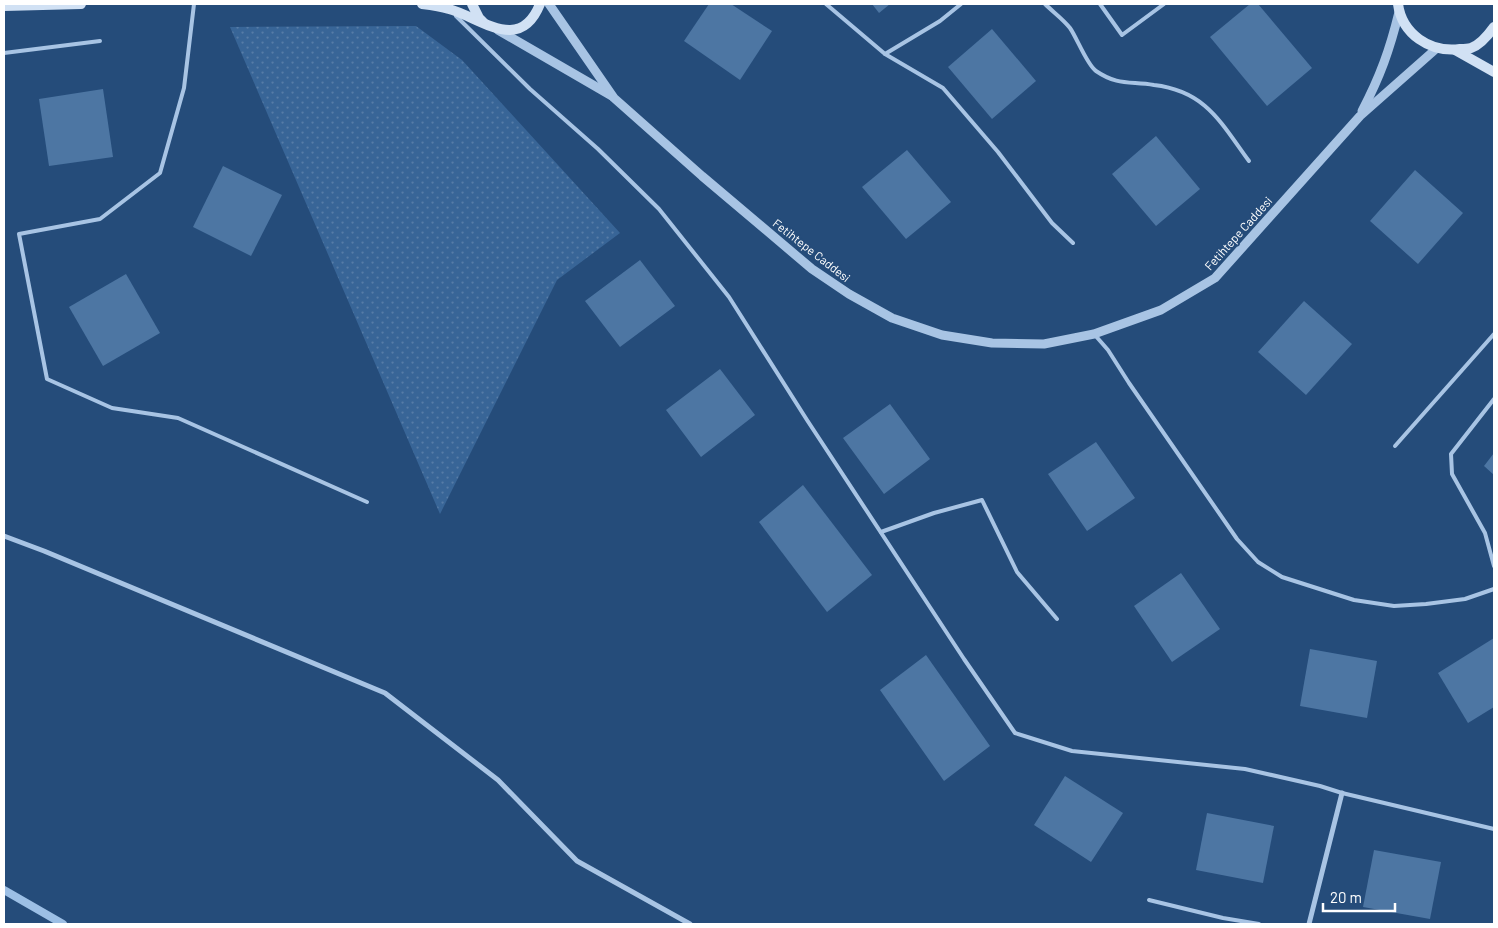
<svg xmlns="http://www.w3.org/2000/svg" width="1498" height="928" font-family="Barlow,sans-serif">
  <style>
    .grass { fill: url(#grass-dots) }
    .lines { fill: none; stroke-linecap: round; stroke-linejoin: round }
    .stream { stroke: #9cbfe5; stroke-width: 8 }
    .building { fill: #4d76a3 }
    .service { stroke: #a8c4e4; stroke-width: 4 }
    .minor { stroke: #a8c4e4; stroke-width: 5 }
    .tertiary { stroke: #a8c4e4; stroke-width: 9 }
    .secondary { stroke: #d1e1f4; stroke-width: 10 }
    .labels { text-anchor: middle; dominant-baseline: central; stroke-width: 4; stroke-linejoin: round; paint-order: stroke }
    .street-label { font-size: 12px; fill: #fff; stroke: #254c7a }
  </style>
  <defs>
    <pattern id="grass-dots" width="8" height="8" patternUnits="userSpaceOnUse" patternTransform="scale(1.25)"><rect width="8" height="8" fill="#386597"/><path d="M2 2h.1M6 6h.1" fill="none" stroke="#567ca7" stroke-width="1.8" stroke-linecap="round"/></pattern>
  </defs>
  <rect width="100%" height="100%" fill="#254c7a"/>
  <polygon class="grass" points="416,26 462,60 620,233 557,280 440,514 230,27"/>
  <g class="lines">
    <polyline class="stream" points="4,890 63,924"/>
  </g>
  <g class="building">
    <polygon points="709,4 731,4 772,31 740,80 684,41"/>
    <polygon points="872,4 890,4 879,13"/>
    <polygon points="1250,4 1258,4 1312,68 1267,106 1210,37"/>
    <polygon points="992,29 1036,81 992,119 948,67"/>
    <polygon points="103,89 113,157 49,166 39,99"/>
    <polygon points="1156,136 1200,189 1156,226 1112,174"/>
    <polygon points="907,150 951,202 906,239 862,187"/>
    <polygon points="223,166 282,195 251,256 193,227"/>
    <polygon points="1415,170 1463,213 1418,264 1370,221"/>
    <polygon points="640,260 675,306 620,347 585,301"/>
    <polygon points="126,274 160,333 103,366 69,307"/>
    <polygon points="1304,301 1352,344 1306,395 1258,352"/>
    <polygon points="720,369 755,415 701,457 666,410"/>
    <polygon points="890,404 930,459 884,494 843,438"/>
    <polygon points="1096,442 1135,498 1087,531 1048,474"/>
    <polygon points="1494,453 1494,475 1484,466"/>
    <polygon points="803,485 872,575 827,612 759,522"/>
    <polygon points="1181,573 1220,629 1172,662 1134,606"/>
    <polygon points="1494,638 1494,707 1468,723 1438,673"/>
    <polygon points="1310,649 1377,661 1367,718 1300,706"/>
    <polygon points="926,655 990,746 944,781 880,690"/>
    <polygon points="1065,776 1123,813 1091,862 1034,825"/>
    <polygon points="1207,813 1274,826 1263,883 1196,870"/>
    <polygon points="1374,850 1441,862 1430,919 1363,907"/>
  </g>
  <g class="lines">
    <g class="service">
      <polyline points="194,4 184,88 160,173 100,219 19,234 47,379 112,408 178,418 367,502"/>
      <polyline points="826,4 885,54 943,88 998,152 1052,223 1073,243"/>
      <path d="M1045 4C1053 12 1063 19 1070 28 1077 38 1087 65 1096 71 1118 86 1130 81 1154 85 1206 91 1221 123 1249 161"/>
      <polyline points="1100,4 1122,35 1164,4"/>
      <polyline points="456,16 530,89 598,149 659,209 729,297 807,420 964,659 1015,733 1072,751 1245,769 1320,786 1342,793 1494,829"/>
      <polyline points="4,53 100,41"/>
      <polyline points="885,54 940,21 961,4"/>
      <polyline points="1094,334 1108,350 1129,383 1237,539 1258,562 1282,577 1354,600 1394,606 1426,604 1465,599 1494,589"/>
      <polyline points="1494,399 1451,454 1452,474 1485,533 1494,566"/>
      <polyline points="1395,446 1494,334"/>
      <polyline points="881,532 934,513 982,500 1017,572 1057,619"/>
      <polyline points="1149,900 1223,918 1259,924"/>
    </g>
    <g class="minor">
      <polyline points="4,536 44,551 385,693 498,780 577,861 690,924"/>
      <polyline points="1309,924 1342,793"/>
    </g>
    <g class="tertiary">
      <polyline points="549,4 614,98 702,176 812,269 849,294 892,318 942,335 992,343 1044,344 1094,334 1161,310 1215,278 1360,116 1437,48"/>
      <polyline points="498,30 612,96"/>
      <path d="M1362 111C1380 77 1390 49 1399 12"/>
    </g>
    <g class="secondary">
      <path d="M422 4C431 5 440 6 449 9 481 18 520 54 540 4"/>
      <polyline points="472,4 479,18 483,22"/>
      <path d="M1398 4C1402 34 1430 53 1460 49 1463 49 1468 49 1471 48 1480 45 1489 34 1494 27"/>
      <polyline points="4,6 81,4"/>
      <polyline points="1455,50 1494,72"/>
    </g>
  </g>
  <g class="labels">
    <g class="street-label">
      <text transform="translate(1238 233) rotate(-48)">Fetihtepe Caddesi</text>
      <text transform="translate(812 250) rotate(38)">Fetihtepe Caddesi</text>
    </g>
  </g>
  <rect width="1498" height="928" fill="none" stroke="#ffffff" stroke-width="10"/>
  <path d="M1323 903v8h72v-8" fill="none" stroke="#ffffff" stroke-width="2.5"/>
  <text x="1330" y="903" font-size="15" fill="#ffffff" stroke="#254c7a" stroke-width="4" paint-order="stroke">20 m</text>
</svg>
